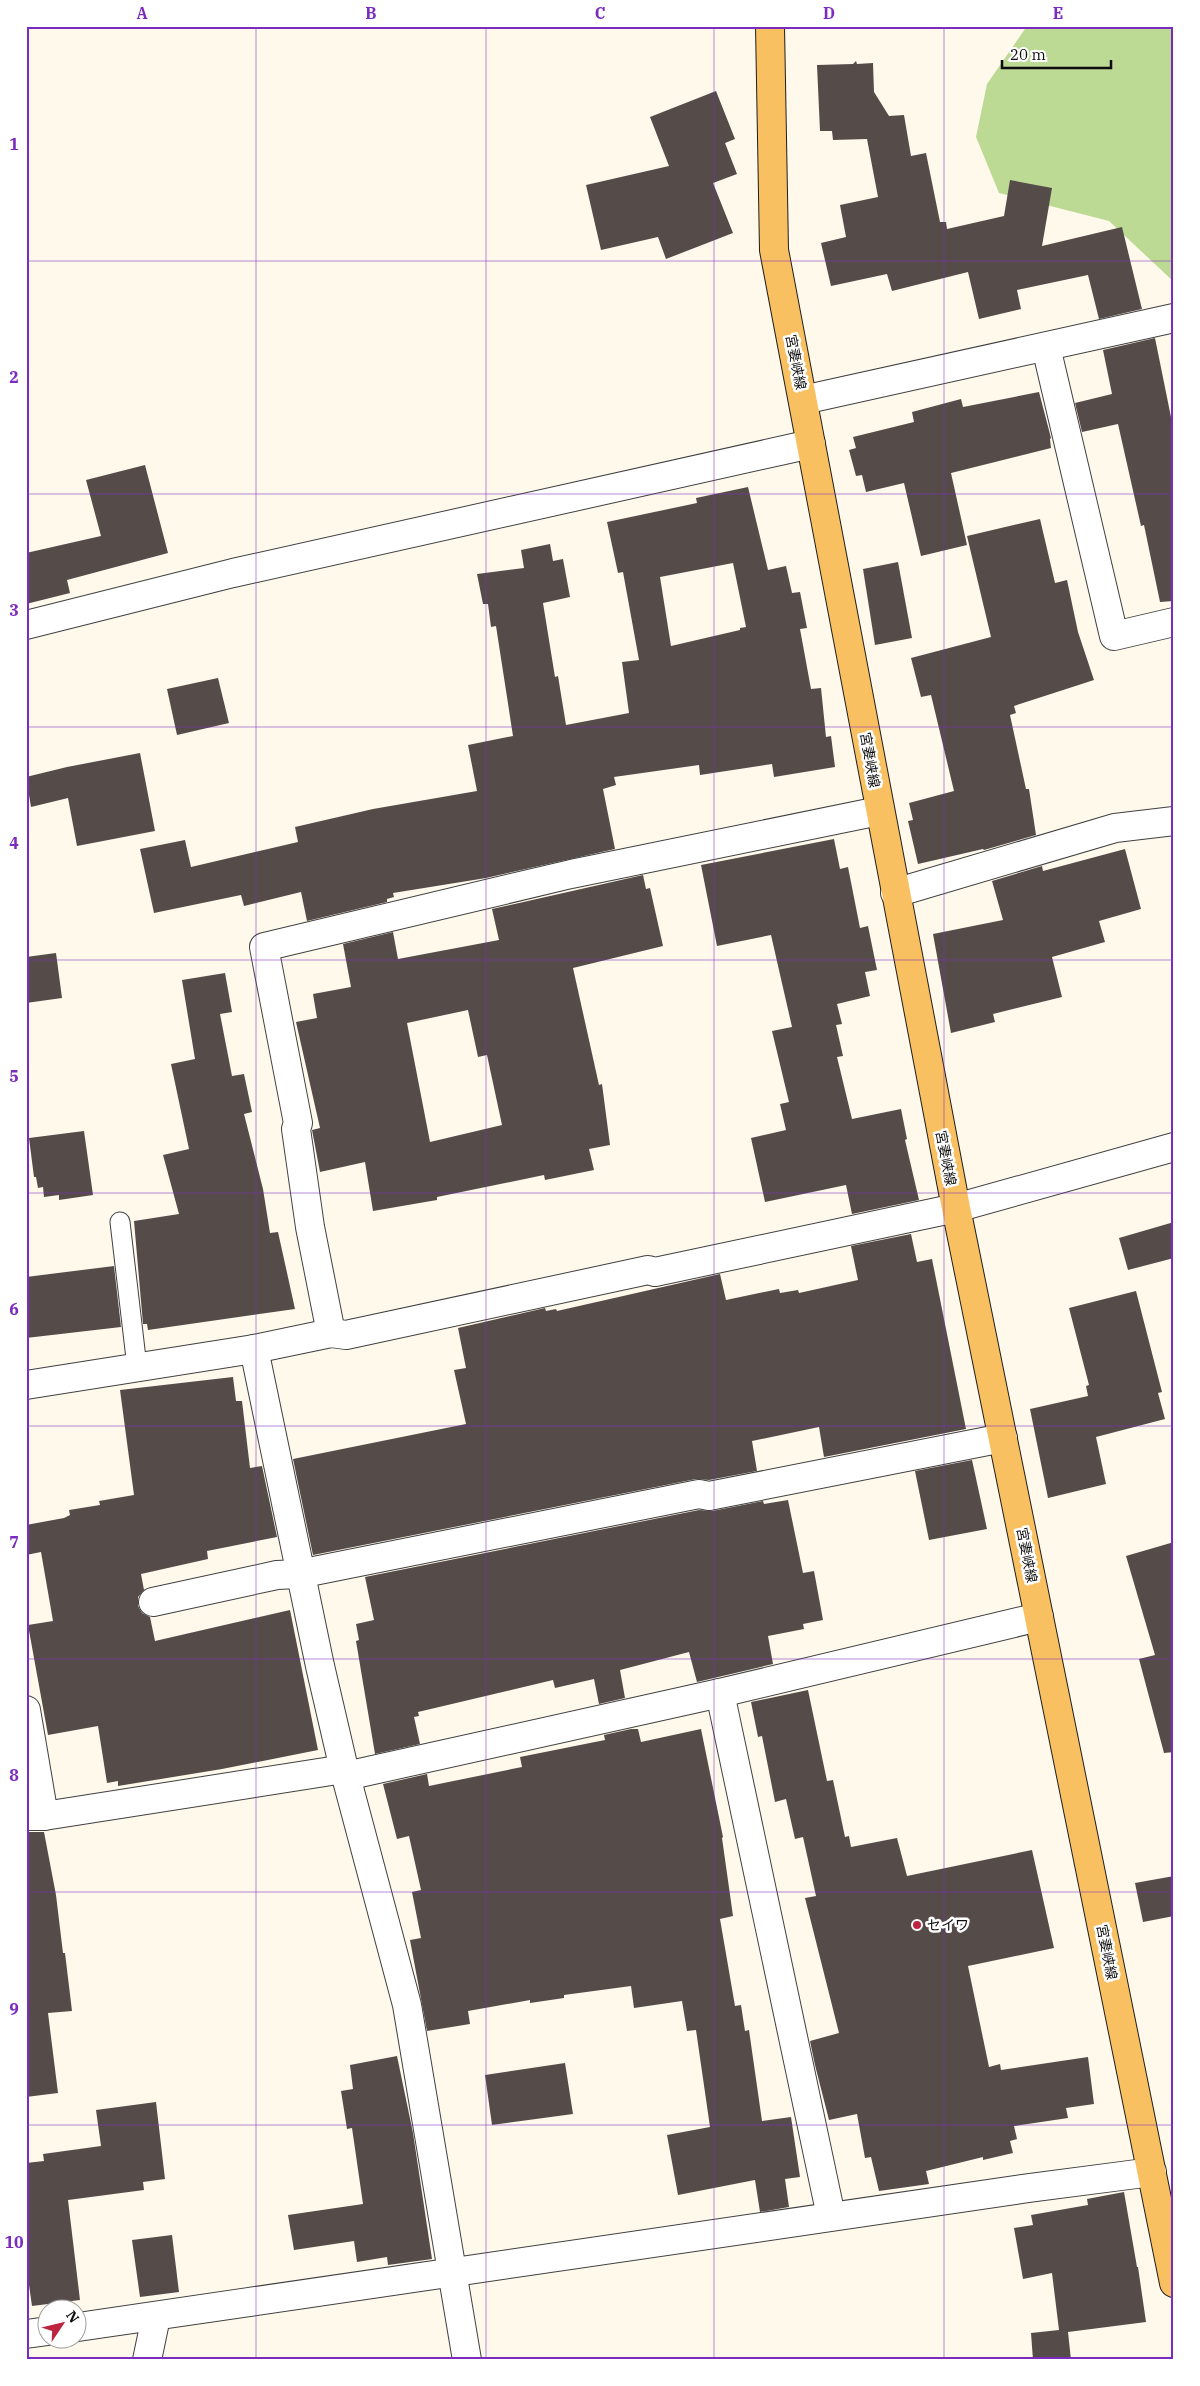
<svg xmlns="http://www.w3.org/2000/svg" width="1200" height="2386" font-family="'IBM Plex Serif','Noto Sans JP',serif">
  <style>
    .forest { fill: #bdda95 }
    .building { fill: #554c49; fill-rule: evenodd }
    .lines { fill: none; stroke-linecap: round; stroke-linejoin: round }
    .service-casing { stroke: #404040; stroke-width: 21 }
    .minor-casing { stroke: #404040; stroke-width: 30 }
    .primary-casing { stroke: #1e1e1e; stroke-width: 30 }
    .service { stroke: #fff; stroke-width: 19 }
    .minor { stroke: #fff; stroke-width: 28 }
    .primary { stroke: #f9c062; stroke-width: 28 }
    .grid { fill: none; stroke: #7b2cbf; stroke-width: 1; stroke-opacity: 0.55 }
    .poi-dot { fill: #bd2440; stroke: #fff; stroke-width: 2 }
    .labels { text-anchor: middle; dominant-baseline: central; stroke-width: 5; stroke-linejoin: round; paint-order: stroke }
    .street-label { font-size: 14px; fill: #0d0d0d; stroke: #fff }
    .poi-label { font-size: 14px; fill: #0d0d0d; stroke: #fff; text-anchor: start }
    .neatline { fill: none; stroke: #7b2cbf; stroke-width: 2 }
    .grid-label { font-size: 16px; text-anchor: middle; font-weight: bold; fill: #7b2cbf }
  </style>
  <rect width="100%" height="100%" fill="#fff9ec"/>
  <polygon class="forest" points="1027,26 1174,26 1174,282 1109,221 999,193 976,137 987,84"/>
  <g class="building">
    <polygon points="856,61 857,64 873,63 874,92 889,116 904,115 911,156 926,153 940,222 946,222 947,229 1004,216 1010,180 1052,188 1042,246 1122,227 1142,309 1099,319 1088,275 1017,290 1021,309 979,319 968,272 892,291 887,274 831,286 821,243 846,237 840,205 878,197 867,139 833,140 832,131 820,131 817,65 853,64"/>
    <polygon points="716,91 735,139 725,143 737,174 713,183 733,233 666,259 658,237 601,250 586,185 669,166 650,117"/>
    <polygon points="1155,338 1174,432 1174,601 1160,602 1144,525 1141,526 1118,424 1082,432 1075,403 1112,394 1103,350"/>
    <polygon points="1039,392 1051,438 1050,439 1051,448 951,473 967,545 921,556 904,483 866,492 862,475 856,476 849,450 856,448 853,437 914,422 912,412 961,399 963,407"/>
    <polygon points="145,465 168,553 67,580 70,593 26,604 26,553 101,536 86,480"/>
    <path d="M748 487 768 570 786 566 792 593 800 592 807 628 800 629 811 689 821 688 826 737 831 736 835 767 774 777 772 764 700 775 699 765 614 777 616 785 603 789 615 849 486 878 393 893 394 897 387 899V902L307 921 301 892 244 906 241 895 154 913 140 849 185 840 191 867 298 842 295 827 373 809 477 791 468 745 513 736 496 626 491 627 488 604H483L477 574 524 568 521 550 550 544 553 561 563 559 570 597 543 603 555 677 558 676 566 725 629 713 622 662 639 660 623 572 618 573 607 522 697 503 696 498ZM733 563 746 627 740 628V630L671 646 660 577Z"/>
    <polygon points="1040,519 1055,583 1067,580 1078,632 1094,680 1014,706 1016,713 1010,715 1026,789 1029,789 1036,835 984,850 983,849 918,864 908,821 913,820 909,803 954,791 931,695 921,697 911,658 991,637 967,536"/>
    <polygon points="898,562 912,638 875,645 863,569"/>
    <polygon points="218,678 229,723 177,735 167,689"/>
    <polygon points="140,753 155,831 77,846 68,798 31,807 26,777 67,767"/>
    <polygon points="834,839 840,869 848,867 860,928 868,926 877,970 865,972 870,996 837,1004 842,1024 836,1025 843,1056 837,1057 852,1119 901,1109 907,1139 905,1140 919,1200 852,1214 846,1185 765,1202 751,1138 786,1130 780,1104 789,1102 772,1031 792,1027 771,935 717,946 701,865"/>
    <polygon points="1125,849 1141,909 1099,921 1105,942 1052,957 1062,997 993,1014 995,1022 951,1033 933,934 1003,920 992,881 1042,866 1043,871"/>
    <path d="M643 875 646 889 650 888 663 946 573 968 599 1085 602 1084 610 1145 589 1149 594 1170 545 1180 544 1175 437 1197V1200L373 1211 365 1162 320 1172 312 1130 320 1128 296 1022 317 1018 313 994 351 987 343 944 393 932 398 959 499 940 492 909ZM468 1010 478 1057 487 1055 502 1125 430 1142 407 1023Z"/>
    <polygon points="56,953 62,998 26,1003 26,957"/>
    <polygon points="225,973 232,1012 220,1014 232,1076 244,1074 252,1112 244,1114 263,1189 270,1233 278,1232 295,1309 148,1330 147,1324 143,1324 134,1221 179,1214 163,1155 189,1149 171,1064 195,1059 182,980"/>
    <polygon points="84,1131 93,1195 59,1200 59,1195 44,1197 43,1187 38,1188 36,1177 34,1177 29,1138"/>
    <polygon points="1174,1222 1174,1258 1128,1270 1119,1238"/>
    <polygon points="911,1234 917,1262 932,1259 966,1429 824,1457 819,1427 752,1441 757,1471 709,1480 696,1479 313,1555 293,1459 466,1424 454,1370 466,1368 458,1328 545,1308 546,1311 556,1309 557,1311 720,1274 726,1300 779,1289 780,1293 798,1290 799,1293 858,1280 851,1246"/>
    <polygon points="114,1266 121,1327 26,1338 26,1277"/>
    <polygon points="1136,1291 1162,1392 1158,1393 1165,1419 1096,1437 1106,1484 1048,1498 1030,1409 1088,1396 1086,1386 1089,1385 1069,1308"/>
    <polygon points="233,1377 236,1401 242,1401 250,1468 262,1466 277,1537 207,1551 208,1559 141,1574 144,1590 138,1597 138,1606 142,1613 150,1617 155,1641 290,1610 318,1750 222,1769 118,1786 118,1781 107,1783 98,1726 48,1735 28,1625 53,1621 41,1552 26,1555 26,1525 64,1518 70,1515 69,1510 100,1505 99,1501 134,1495 120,1390"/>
    <polygon points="972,1460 987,1529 929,1540 915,1471"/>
    <polygon points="788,1500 803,1573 814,1571 823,1620 803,1624 804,1629 768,1636 773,1664 697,1682 689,1652 620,1670 625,1698 599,1704 594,1679 555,1688 553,1680 418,1712 419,1716 414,1717 420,1744 375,1754 356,1641 359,1640 356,1624 374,1620 365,1577 699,1510 712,1511 763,1501 764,1504"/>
    <polygon points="1174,1542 1174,1752 1164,1753 1139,1659 1155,1655 1126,1556"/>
    <polygon points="808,1690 827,1781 833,1780 845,1837 849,1836 851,1847 897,1838 907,1876 1032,1850 1054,1948 968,1966 989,2067 1000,2064 1001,2070 1088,2057 1094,2104 1066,2108 1068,2118 1014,2126 1017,2139 1010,2141 1013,2153 983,2160 983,2157 926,2171 929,2184 879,2191 871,2157 865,2158 857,2114 829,2120 815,2065 810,2041 839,2033 805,1898 816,1896 803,1837 795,1839 786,1799 775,1802 762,1736 758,1737 751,1702"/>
    <polygon points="631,1729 638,1729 641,1742 701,1729 723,1837 722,1838 733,1916 720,1919 735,2006 741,2005 745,2031 749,2030 762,2121 791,2117 800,2177 785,2179 789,2207 760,2212 755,2180 678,2195 667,2135 710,2127 696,2030 687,2031 682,2001 634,2008 631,1986 564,1995 564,1998 530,2003 530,2000 468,2011 470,2024 427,2031 410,1940 421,1938 412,1892 421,1890 409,1836 397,1839 383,1784 427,1774 429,1786 522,1767 520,1757 605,1740 604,1735"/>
    <polygon points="26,1832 44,1832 56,1895 63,1953 65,1953 72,2011 48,2013 58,2093 26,2097"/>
    <polygon points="1174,1876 1174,1916 1143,1922 1135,1883"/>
    <polygon points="397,2056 413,2133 432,2259 388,2265 387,2257 357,2262 354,2241 294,2250 288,2215 363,2204 352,2128 347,2129 341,2091 353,2089 350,2065"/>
    <polygon points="565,2063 573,2114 492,2125 485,2075"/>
    <polygon points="156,2102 165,2179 143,2182 144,2190 68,2200 80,2300 32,2306 26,2264 26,2163 44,2161 43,2154 101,2146 96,2110"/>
    <polygon points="1124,2192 1137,2267 1138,2267 1146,2322 1068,2332 1071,2360 1033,2360 1031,2333 1059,2330 1052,2273 1023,2279 1014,2228 1033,2225 1031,2215 1088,2205 1087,2199"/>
    <polygon points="172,2235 179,2292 140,2297 132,2240"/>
  </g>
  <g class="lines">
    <defs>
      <polyline id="service" points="120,1222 137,1367"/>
      <g id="minor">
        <polyline points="1046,347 1114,636 1174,622"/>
        <polyline points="803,400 1174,318"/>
        <polyline points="26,625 233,573 811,444"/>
        <polyline points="895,893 1115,828 1174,821"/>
        <polyline points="331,1333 310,1227 296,1129 298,1123 264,947 571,874 879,811"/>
        <polyline points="254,1349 320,1666 344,1769 407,2005 467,2360"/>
        <polyline points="26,1385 254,1349 331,1333 346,1335 648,1270 655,1272 956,1208 1174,1147"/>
        <polyline points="153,1602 277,1575 299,1574 699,1494 709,1496 1003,1438"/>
        <polyline points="720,1693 831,2216"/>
        <polyline points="26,1710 44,1816"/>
        <polyline points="346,1776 720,1693 1039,1617"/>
        <polyline points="26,1816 44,1816 344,1769"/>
        <polyline points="78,2327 1029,2188 1152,2172"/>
        <polyline points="26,2334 48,2331"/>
        <polyline points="147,2360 156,2317"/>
      </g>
      <polyline id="primary" points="770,26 774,250 956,1208 1174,2283"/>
    </defs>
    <use href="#service" class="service-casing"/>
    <use href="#minor" class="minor-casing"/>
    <use href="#primary" class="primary-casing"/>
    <use href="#service" class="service"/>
    <use href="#minor" class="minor"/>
    <use href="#primary" class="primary"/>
  </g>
  <path class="grid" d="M256 26V2360M486 26V2360M714 26V2360M944 26V2360M26 261H1174M26 494H1174M26 727H1174M26 960H1174M26 1193H1174M26 1426H1174M26 1659H1174M26 1892H1174M26 2125H1174"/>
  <circle class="poi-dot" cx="917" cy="1925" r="5"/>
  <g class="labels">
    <g class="street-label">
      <text transform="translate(796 362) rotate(79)">宮妻峡線</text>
      <text transform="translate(870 760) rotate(80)">宮妻峡線</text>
      <text transform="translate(946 1158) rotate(79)">宮妻峡線</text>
      <text transform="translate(1027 1555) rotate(79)">宮妻峡線</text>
      <text transform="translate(1107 1952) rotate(79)">宮妻峡線</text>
    </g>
    <g class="poi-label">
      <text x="927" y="1925">セイワ</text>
    </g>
  </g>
  <rect width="1200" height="2386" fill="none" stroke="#ffffff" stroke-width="55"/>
  <g transform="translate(62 2324) rotate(55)"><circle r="24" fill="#ffffff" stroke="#9e9e9e"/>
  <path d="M0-4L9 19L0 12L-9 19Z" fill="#bd2440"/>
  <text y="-8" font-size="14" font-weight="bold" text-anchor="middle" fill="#0d0d0d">N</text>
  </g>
  <path d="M1002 60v8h109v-8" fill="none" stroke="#0d0d0d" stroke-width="2.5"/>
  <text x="1010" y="60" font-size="15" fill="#0d0d0d" stroke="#ffffff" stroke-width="4" paint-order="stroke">20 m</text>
  <rect x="28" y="28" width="1144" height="2330" class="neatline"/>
  <g class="grid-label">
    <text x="142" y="19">A</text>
    <text x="371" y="19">B</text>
    <text x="600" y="19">C</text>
    <text x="829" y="19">D</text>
    <text x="1058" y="19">E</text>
    <text x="14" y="150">1</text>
    <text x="14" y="383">2</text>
    <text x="14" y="616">3</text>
    <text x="14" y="849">4</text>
    <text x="14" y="1082">5</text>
    <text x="14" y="1315">6</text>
    <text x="14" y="1548">7</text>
    <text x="14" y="1781">8</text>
    <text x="14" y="2015">9</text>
    <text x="14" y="2248">10</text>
  </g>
</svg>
